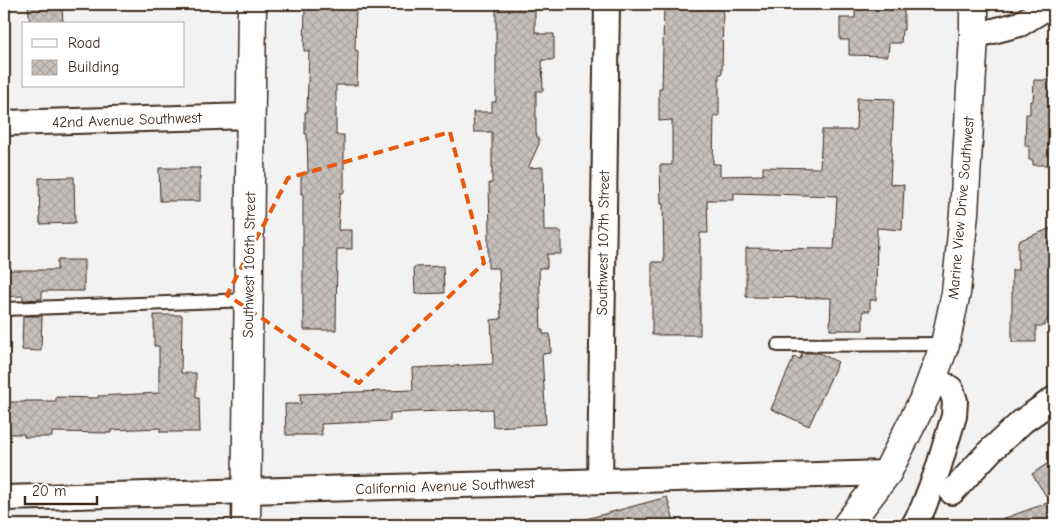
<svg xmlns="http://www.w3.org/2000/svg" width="1058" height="529" font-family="'Comic Neue',sans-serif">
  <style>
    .building { fill: url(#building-cross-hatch); stroke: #3b2a1e }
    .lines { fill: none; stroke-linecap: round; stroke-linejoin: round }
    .service-casing { stroke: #3b2a1e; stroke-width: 16 }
    .minor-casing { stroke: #3b2a1e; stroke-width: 28 }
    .tertiary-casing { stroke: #3b2a1e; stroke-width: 31 }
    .service { stroke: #fff; stroke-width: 12 }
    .minor { stroke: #fff; stroke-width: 24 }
    .tertiary { stroke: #fff; stroke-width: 28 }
    .marked { fill: none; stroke: #e8590c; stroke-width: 4; stroke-dasharray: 10 6; stroke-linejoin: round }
    .labels { text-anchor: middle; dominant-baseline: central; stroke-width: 4.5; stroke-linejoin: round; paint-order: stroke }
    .street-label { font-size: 15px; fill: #3b2a1e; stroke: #fff }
  </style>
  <defs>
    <pattern id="building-cross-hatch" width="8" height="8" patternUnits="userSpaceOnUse" patternTransform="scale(1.25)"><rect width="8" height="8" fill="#c6c0bd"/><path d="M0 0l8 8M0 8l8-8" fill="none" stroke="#aba5a2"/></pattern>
  </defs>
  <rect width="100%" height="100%" fill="#f3f2f2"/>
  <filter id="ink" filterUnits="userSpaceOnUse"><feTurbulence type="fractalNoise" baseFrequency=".02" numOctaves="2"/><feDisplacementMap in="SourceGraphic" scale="10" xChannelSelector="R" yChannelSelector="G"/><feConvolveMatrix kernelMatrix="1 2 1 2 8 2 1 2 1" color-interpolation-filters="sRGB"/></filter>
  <g filter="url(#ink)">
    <g class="building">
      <polygon points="28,4 55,4 55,6 62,6 63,24 30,24"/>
      <polygon points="305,4 356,4 355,50 358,51 357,85 336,85 336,135 344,135 344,193 340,193 338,230 352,230 352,249 337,249 336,330 304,330 304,313 303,313 303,194 301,194 301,173 308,173 307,134 305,134 305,112 307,112 309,51 304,51"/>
      <polygon points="496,4 535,4 535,32 539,32 539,34 554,34 554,60 542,60 543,91 536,91 536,133 539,140 539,144 528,168 543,167 544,231 561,231 561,254 547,254 547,268 539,268 541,330 543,330 543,334 550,334 551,353 542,354 546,424 493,427 492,409 390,413 390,421 321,424 322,435 286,435 285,404 301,404 300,394 413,390 412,368 493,364 491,320 501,319 499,268 488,268 488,233 490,233 489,183 492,183 492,132 474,132 473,112 492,112 492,102 496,102"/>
      <polygon points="664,4 723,4 722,74 719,74 719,116 714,116 713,164 720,164 720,176 763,175 763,167 820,168 822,130 856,130 857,98 894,99 890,184 904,185 902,230 877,228 876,300 870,300 870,311 863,311 863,330 830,330 831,298 746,297 746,248 834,249 837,196 734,193 734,200 707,200 708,233 700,233 700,335 652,335 652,262 664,262 663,204 661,204 660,165 672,165 672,120 659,121 659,88 662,88"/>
      <polygon points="886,4 904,4 904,30 902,30 901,43 889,43 888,56 849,55 849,40 840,40 840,18 855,18 855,6 886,6"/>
      <polygon points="1034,80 1054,80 1054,165 1033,165 1033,160 1029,160 1029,146 1025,146 1026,114 1030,114 1030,101 1033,101"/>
      <polygon points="159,168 200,168 200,201 160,201"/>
      <polygon points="74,177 75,223 40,224 39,178"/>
      <polygon points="1054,227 1054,296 1052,297 1052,309 1044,326 1036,326 1036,342 1012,342 1012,270 1018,270 1018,241"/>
      <polygon points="57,260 84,260 84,291 42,291 42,299 23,300 23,296 4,297 4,270 57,270"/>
      <polygon points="443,266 444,293 415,294 414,267"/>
      <polygon points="154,315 182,315 181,373 196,373 196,398 199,398 200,432 160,432 160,428 112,430 112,433 52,432 52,437 24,437 24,434 4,434 4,402 25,402 25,401 56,401 56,397 98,398 98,396 159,393 159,346 154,346"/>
      <polygon points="23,316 42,316 41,351 22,350"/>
      <polygon points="802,353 819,353 838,362 809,426 771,409 794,357 800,359"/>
      <polygon points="1054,459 1054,525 994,525 994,522 1050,502 1032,474"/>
      <polygon points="667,497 675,525 587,525 586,519"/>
    </g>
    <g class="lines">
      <defs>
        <g id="service">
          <polyline points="4,309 249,300"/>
          <polyline points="778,345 945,344"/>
        </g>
        <g id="minor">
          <polyline points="974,36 1020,24 1052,4"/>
          <polyline points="4,123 251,116"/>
          <polyline points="600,481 607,4"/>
          <polyline points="952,492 990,451 1023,421 1054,399"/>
          <polyline points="4,498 887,473"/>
          <polyline points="914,525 923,508 938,469 954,416 955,401 951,389 932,377"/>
        </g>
        <g id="tertiary">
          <polyline points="246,525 252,4"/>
          <polyline points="847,525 887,473 926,395 945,344 956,293 964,213 974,36 974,4"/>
        </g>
      </defs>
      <use href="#service" class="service-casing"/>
      <use href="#minor" class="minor-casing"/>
      <use href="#tertiary" class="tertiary-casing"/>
      <use href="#service" class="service"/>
      <use href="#minor" class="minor"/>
      <use href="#tertiary" class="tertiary"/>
    </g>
  </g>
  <path class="marked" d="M450 132 484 263 359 383 227 295 288 178Z"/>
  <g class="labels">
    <g class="street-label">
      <text transform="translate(127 120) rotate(-2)">42nd Avenue Southwest</text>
      <text transform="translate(961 208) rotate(-85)">Marine View Drive Southwest</text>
      <text transform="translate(603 243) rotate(-89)">Southwest 107th Street</text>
      <text transform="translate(249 265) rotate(-89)">Southwest 106th Street</text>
      <text transform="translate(445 486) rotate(-2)">California Avenue Southwest</text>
    </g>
  </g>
  <rect width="1058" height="529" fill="none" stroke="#fff" stroke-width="20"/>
  <rect x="10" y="10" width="1038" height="509" fill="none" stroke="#3b2a1e" stroke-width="2" filter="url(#ink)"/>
  <rect x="22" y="22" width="162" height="65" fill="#ffffff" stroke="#b1aaa5"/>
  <rect x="32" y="39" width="25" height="8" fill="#ffffff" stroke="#b1aaa5"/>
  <text x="68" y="48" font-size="15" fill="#3b2a1e">Road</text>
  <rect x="32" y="60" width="25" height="15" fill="url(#building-cross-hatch)" stroke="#b1aaa5"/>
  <text x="68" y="72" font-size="15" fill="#3b2a1e">Building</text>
  <path d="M25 496v8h72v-8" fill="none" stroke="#3b2a1e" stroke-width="2.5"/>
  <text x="32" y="496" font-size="15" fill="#3b2a1e" stroke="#ffffff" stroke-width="4" paint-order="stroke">20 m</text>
</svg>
